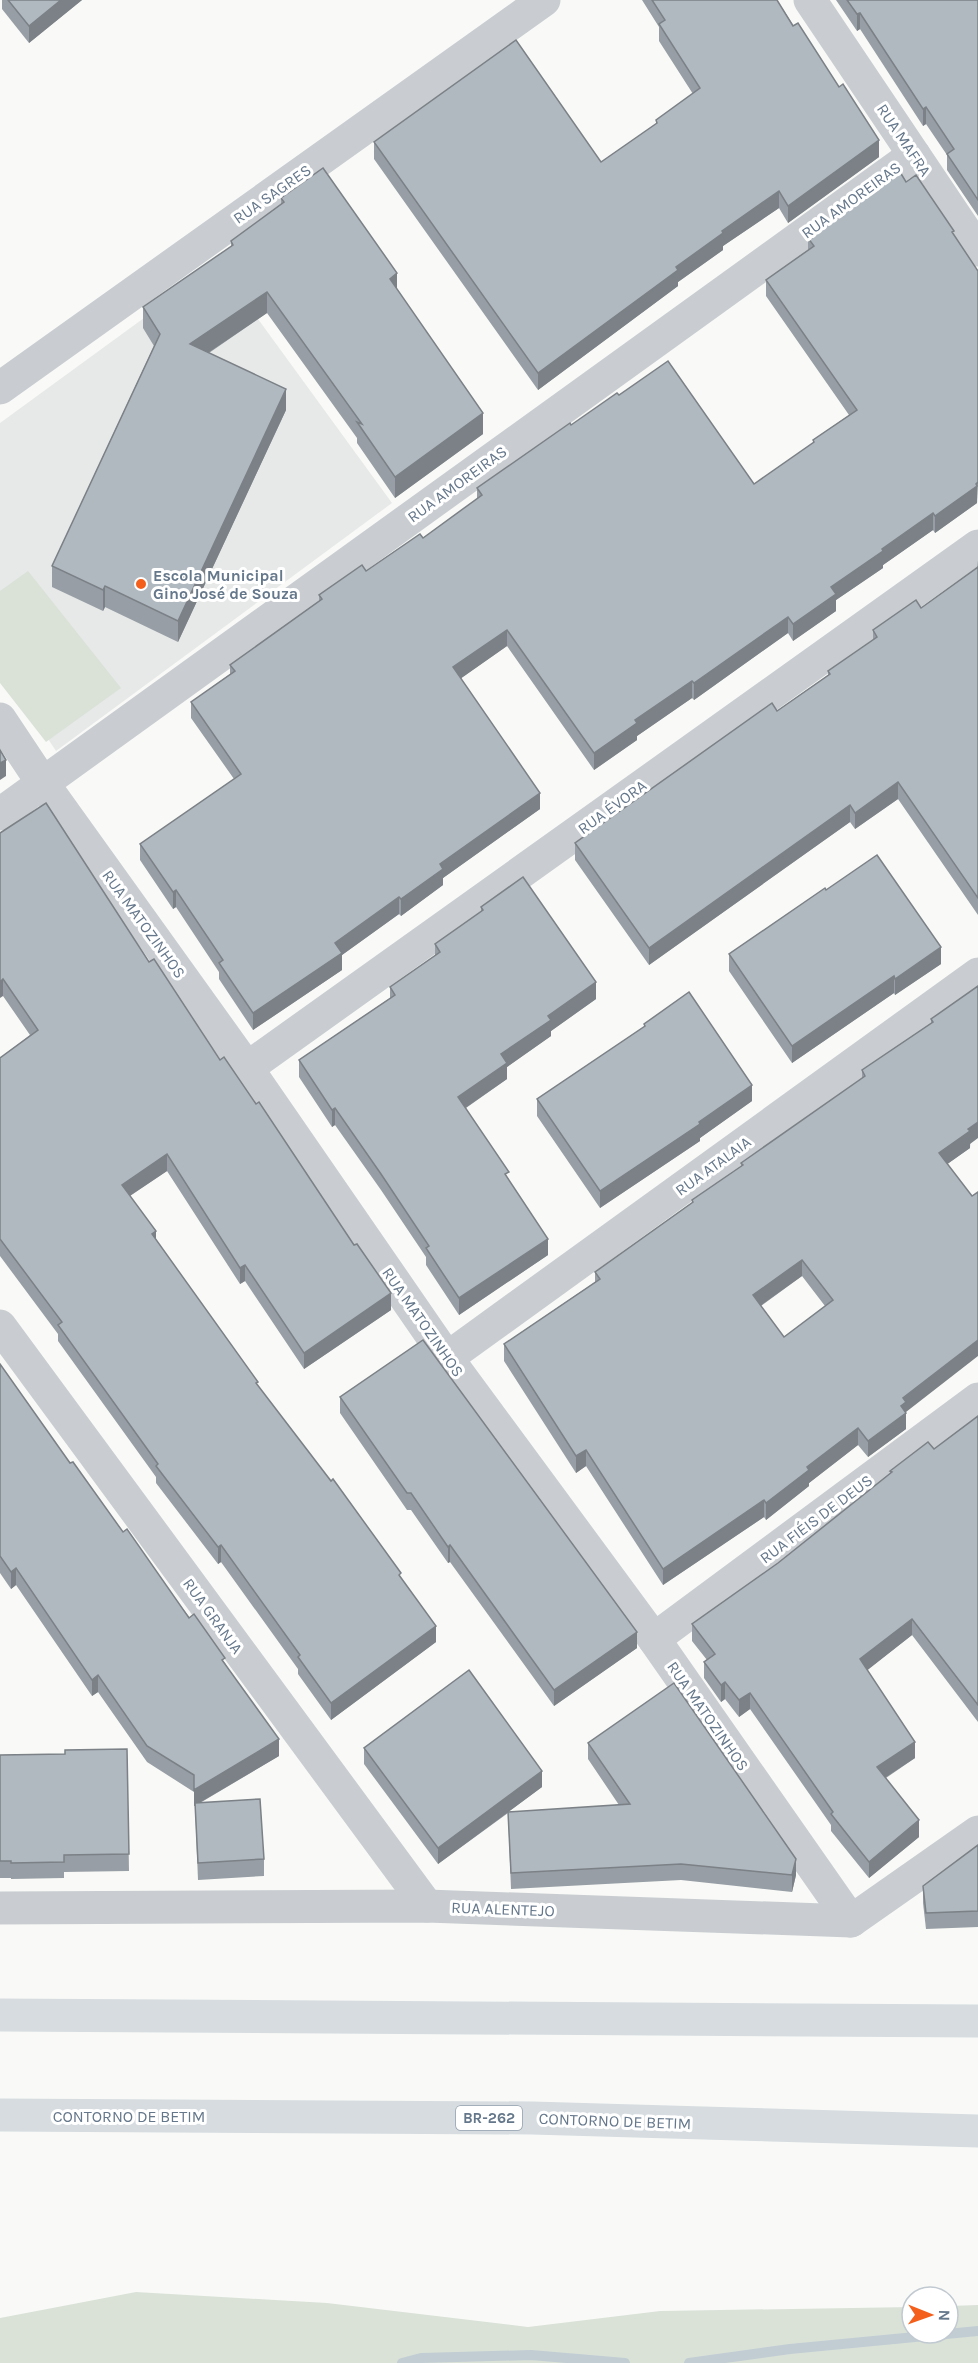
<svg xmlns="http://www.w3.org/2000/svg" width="978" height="2363" font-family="Karla,sans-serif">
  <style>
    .built { fill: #e7e9e8 }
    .green { fill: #dae2d8 }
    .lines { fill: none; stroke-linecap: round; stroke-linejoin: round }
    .stream { stroke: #c2cdd3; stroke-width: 10 }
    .minor { stroke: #c9cdd1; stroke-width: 33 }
    .tertiary { stroke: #c9cdd1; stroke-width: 33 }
    .motorway { stroke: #d6dce0; stroke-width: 33 }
    .wall { fill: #979ea5; fill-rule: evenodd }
    .shaded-wall { fill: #7b8186 }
    .building { fill: #b0b8c0; stroke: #7b8186; stroke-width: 1.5; fill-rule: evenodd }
    .poi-dot { fill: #f45f1c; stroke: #fff; stroke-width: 2 }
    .labels { text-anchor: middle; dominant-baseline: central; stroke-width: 6; stroke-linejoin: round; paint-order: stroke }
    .shield { fill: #fff; stroke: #93a0ae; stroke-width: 1.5 }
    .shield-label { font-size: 15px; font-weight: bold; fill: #65778b }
    .street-label { font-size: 16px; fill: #65778b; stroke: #fff }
    .poi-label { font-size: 16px; font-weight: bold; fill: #65778b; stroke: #fff; text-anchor: start }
  </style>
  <rect width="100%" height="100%" fill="#f9faf7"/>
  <polygon class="built" points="218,264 392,503 56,751 0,666 0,423"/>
  <g class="green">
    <polygon points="28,571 121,688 46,742 0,683 0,591"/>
    <polygon points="136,2292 327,2303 528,2327 660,2311 912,2307 912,2333 948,2333 948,2306 978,2305 978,2363 0,2363 0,2318"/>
  </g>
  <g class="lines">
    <g class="stream">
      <polyline points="402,2363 421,2358 531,2355 625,2363"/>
      <polyline points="689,2363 790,2349 978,2331"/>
    </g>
    <g class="minor">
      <polyline points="810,0 978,250"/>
      <polyline points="0,719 42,782 247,1068 447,1358 654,1639 851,1921"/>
      <polyline points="0,814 914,155"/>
      <polyline points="247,1068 978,546"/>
      <polyline points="0,1326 427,1906"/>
      <polyline points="447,1358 978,974"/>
      <polyline points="654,1639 978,1399"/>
      <polyline points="0,1908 427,1906 851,1921 978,1832"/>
    </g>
    <polyline class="tertiary" points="0,388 544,0"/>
    <g class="motorway">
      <polyline points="0,2015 978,2021"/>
      <polyline points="0,2115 532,2118 978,2131"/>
    </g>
  </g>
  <g class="wall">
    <polygon points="2,0 82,0 29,43 2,9"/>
    <polygon points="642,0 777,0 879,157 788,223 779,208 723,246 723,250 678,282 678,286 538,390 374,159 374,142 601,162 656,124 656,120 693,94 659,41 659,27"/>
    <polygon points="836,0 978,0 978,216 947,170 947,155 926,124 923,126 860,29 857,31"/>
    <polygon points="906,182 954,236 978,271 977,503 935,533 933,530 883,565 883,568 836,600 836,611 793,641 788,633 694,700 692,698 637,736 637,740 594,770 507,646 461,678 540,809 443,878 443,885 401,916 399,914 342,955 342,970 253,1030 219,979 219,972 176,907 173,909 140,860 140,844 234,779 191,718 191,702 230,674 230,665 319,601 319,595 366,571 423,538 477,499 477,488 571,425 619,395 754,484 813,443 813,440 849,415 766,296 766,280 808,250 808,238"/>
    <polygon points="281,198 397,289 483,434 395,498 357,443 357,438 267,313 209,353 286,410 178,642 105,607 103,611 52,587 52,566 154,346 143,328 143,307 231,247 231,241 281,205"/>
    <polygon points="978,560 978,915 898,799 855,829 850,822 649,965 575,860 575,843 777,711 828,675 828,671 873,640 873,630 921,608 977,568"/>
    <polygon points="0,833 149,962 220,1060 391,1310 304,1369 245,1281 240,1284 167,1171 130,1196 156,1240 258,1386 401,1578 436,1642 331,1720 298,1674 298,1669 221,1562 218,1564 156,1483 156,1477 58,1341 58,1334 0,1256 0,1058 30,1035 3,996"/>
    <polygon points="826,890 941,964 895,995 894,993 792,1063 729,971 729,954"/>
    <polygon points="481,907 596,999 551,1031 551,1036 507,1067 507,1079 466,1108 509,1180 548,1255 459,1315 426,1265 426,1257 381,1190 335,1125 332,1127 299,1077 299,1060 390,998 390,987 435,956 435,944 481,912"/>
    <path d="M978 986 970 1148 947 1164 906 1412V1429L868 1457 858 1445 809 1483V1486L766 1520 764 1517 663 1585 586 1466 576 1473 504 1361V1344L595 1282V1272L692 1203V1200L741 1166V1163L862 1079V1070L931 1023V1019ZM802 1276 825 1306 784 1337 761 1306Z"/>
    <polygon points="644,1024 752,1101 700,1138 700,1141 600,1208 537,1116 537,1099 644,1027"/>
    <polygon points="0,1364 70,1463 225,1663 279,1756 200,1803 264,1859 264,1876 198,1880 195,1806 194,1806 194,1792 147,1762 98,1692 92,1696 16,1585 11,1589 0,1573"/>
    <polygon points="340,1397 637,1648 554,1706 450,1562 448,1563 411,1510 407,1510 340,1413"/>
    <polygon points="978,1416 978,1722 912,1635 867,1670 915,1758 886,1778 919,1837 869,1878 831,1831 831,1825 750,1709 739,1717 725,1699 721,1702 704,1678 704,1662 707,1660 692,1641 692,1624 778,1563 890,1473 890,1471 934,1449"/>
    <polygon points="588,1743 796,1875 792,1892 681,1880 511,1889 508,1813 438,1864 364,1764 364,1748 542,1787 508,1812 619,1805 588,1759"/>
    <polygon points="127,1749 129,1871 64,1872 64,1878 11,1879 11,1878 0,1878 0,1755 65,1754"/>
    <polygon points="978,1845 978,1927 926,1929 923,1903 923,1886"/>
  </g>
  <g class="shaded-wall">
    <polygon points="61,0 82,0 29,43 29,26"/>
    <polygon points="860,13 860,29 857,31 857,14"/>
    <polygon points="926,107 926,124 923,126 923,109"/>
    <polygon points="879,140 879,157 788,223 788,206"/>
    <polygon points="779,191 779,208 723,246 723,250 678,282 678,286 538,390 538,373 722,231"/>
    <polygon points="397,273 397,294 390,279"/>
    <polygon points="267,292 267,313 190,365 190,344"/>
    <polygon points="286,389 286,410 178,642 178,621"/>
    <polygon points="483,413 483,434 395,498 395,477"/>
    <polygon points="978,482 977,503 935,533 935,516"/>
    <polygon points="933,513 933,530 883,565 883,568 836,600 836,611 793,641 793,624 831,587 882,549"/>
    <polygon points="105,586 105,607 103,611 103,590"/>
    <polygon points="788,617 788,633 694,700 694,683"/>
    <polygon points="507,630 507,646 453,684 453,667"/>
    <polygon points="692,681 692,698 637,736 637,740 594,770 594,753 635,720"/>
    <polygon points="6,760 6,776 0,780 0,763"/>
    <polygon points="898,782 898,799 855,829 855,813"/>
    <polygon points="540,793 540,809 443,878 443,885 401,916 401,899 440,864"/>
    <polygon points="850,805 850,822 649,965 649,948"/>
    <polygon points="176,890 176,907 173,909 173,892"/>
    <polygon points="399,897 399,914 342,955 342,970 253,1030 253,1013 335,943"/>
    <polygon points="941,947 941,964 895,995 895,979"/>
    <polygon points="894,976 894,993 792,1063 792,1046"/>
    <polygon points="3,979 3,996 0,998 0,982"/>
    <polygon points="596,982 596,999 551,1031 551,1036 507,1067 507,1079 458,1113 458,1097 501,1054 548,1016"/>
    <polygon points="752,1085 752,1101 700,1138 700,1141 600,1208 600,1191"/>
    <polygon points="335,1108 335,1125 332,1127 332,1110"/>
    <polygon points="978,1122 978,1138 970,1144 970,1148 939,1170 939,1153 968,1129"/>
    <polygon points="167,1154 167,1171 122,1201 122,1185"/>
    <polygon points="156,1231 156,1248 152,1234"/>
    <polygon points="548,1239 548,1255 459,1315 459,1298"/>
    <polygon points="802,1260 802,1276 753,1311 753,1295"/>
    <polygon points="245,1265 245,1281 240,1284 240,1268"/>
    <polygon points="391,1293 391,1310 304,1369 304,1353"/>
    <polygon points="978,1340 978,1356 906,1412 906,1429 868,1457 868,1441 901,1406 903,1398"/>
    <polygon points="858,1428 858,1445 809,1483 809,1486 766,1520 766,1503 807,1467"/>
    <polygon points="586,1450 586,1466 576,1473 576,1456"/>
    <polygon points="764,1500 764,1517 663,1585 663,1569"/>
    <polygon points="221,1545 221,1562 218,1564 218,1547"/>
    <polygon points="450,1545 450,1562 448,1563 448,1547"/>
    <polygon points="16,1568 16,1585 11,1589 11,1572"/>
    <polygon points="912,1619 912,1635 860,1676 860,1659"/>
    <polygon points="436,1626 436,1642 331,1720 331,1703"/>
    <polygon points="637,1632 637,1648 554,1706 554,1690"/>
    <polygon points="98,1675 98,1692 92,1696 92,1680"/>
    <polygon points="725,1682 725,1699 721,1702 721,1685"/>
    <polygon points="750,1693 750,1709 739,1717 739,1700"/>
    <polygon points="279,1739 279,1756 194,1806 194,1790"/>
    <polygon points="915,1742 915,1758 877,1783 877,1767"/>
    <polygon points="542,1771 542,1787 438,1864 438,1848"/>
    <polygon points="919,1820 919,1837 869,1878 869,1862"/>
    <polygon points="796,1859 796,1875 792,1892 792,1875"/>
  </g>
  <g class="building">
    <polygon points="8,0 61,0 29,26"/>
    <polygon points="652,0 777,0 793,26 798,23 839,87 843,84 879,140 788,206 779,191 722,231 723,233 676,267 678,270 538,373 374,142 516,40 601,162 657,123 656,120 700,88 659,24 665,20"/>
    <polygon points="847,0 978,0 978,200 947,154 954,149 926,107 923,109 860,13 857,14"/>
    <polygon points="323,168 397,273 390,279 483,413 395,477 357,422 362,424 267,292 190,344 286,389 178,621 105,586 103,590 52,566 160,334 143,307 233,245 231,241 284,202 281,198"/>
    <polygon points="900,172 906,182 916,175 954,231 952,232 978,271 978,482 976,484 977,486 935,516 933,513 882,549 883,551 831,587 836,594 793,624 788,617 694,683 692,681 635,720 637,723 594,753 507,630 453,667 540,793 440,864 443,869 401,899 399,897 335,943 342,953 253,1013 219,963 223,960 176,890 173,892 140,844 241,774 191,702 235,671 230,665 322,599 319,595 362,565 366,571 420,534 423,538 482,495 477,488 570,423 571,425 617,393 619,395 668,361 754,484 814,442 813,440 857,410 766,280 814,246 808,238"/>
    <polygon points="978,567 978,898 898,782 855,813 850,805 649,948 575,843 772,703 777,711 830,674 828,671 877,637 873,630 916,600 921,608"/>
    <polygon points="0,750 6,760 0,763"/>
    <polygon points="46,803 149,962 154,959 220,1060 224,1057 256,1104 259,1102 354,1245 357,1244 391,1293 304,1353 245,1265 240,1268 167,1154 122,1185 156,1231 152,1234 258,1382 256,1383 331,1481 333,1479 401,1573 399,1575 436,1626 331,1703 298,1657 300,1655 221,1545 218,1547 156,1466 158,1464 58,1325 62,1322 0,1239 0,1058 38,1030 3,979 0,982 0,833"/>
    <polygon points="877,855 941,947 895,979 894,976 792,1046 729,954 825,888 826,890"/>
    <polygon points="523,877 596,982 548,1016 551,1020 501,1054 507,1063 458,1097 509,1172 505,1174 548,1239 459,1298 426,1248 429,1246 381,1174 335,1108 332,1110 299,1060 395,995 390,987 440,952 435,944 483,910 481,907"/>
    <path d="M978 986V1122L968 1129 970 1131 939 1153 972 1196 978 1192V1340L903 1398 906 1402 901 1406 906 1413 868 1441 858 1428 807 1467 809 1470 766 1503 764 1500 663 1569 586 1450 576 1456 504 1344 600 1279 595 1272 693 1202 692 1200 743 1165 741 1163 865 1076 862 1070 933 1022 931 1019ZM802 1260 833 1300 784 1337 753 1295Z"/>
    <polygon points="689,992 752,1085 699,1122 700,1124 600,1191 537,1099 645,1026 644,1024"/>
    <polygon points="423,1340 637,1632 554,1690 450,1545 448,1547 411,1493 407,1493 340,1397"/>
    <polygon points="0,1364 70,1463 73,1462 123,1532 127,1529 189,1618 194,1614 225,1658 222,1660 279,1739 194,1790 194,1775 147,1746 98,1675 92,1680 16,1568 11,1572 0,1556"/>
    <polygon points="978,1416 978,1705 912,1619 860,1659 915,1742 877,1767 919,1820 869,1862 831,1814 833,1812 750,1693 739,1700 725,1682 721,1685 704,1662 715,1654 692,1624 778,1563 892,1472 890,1471 928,1442 934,1449"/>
    <polygon points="469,1670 542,1771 438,1848 364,1748"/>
    <polygon points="674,1683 796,1859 792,1875 681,1864 511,1873 508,1812 630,1804 588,1743"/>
    <polygon points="127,1749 129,1854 64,1855 64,1862 11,1863 11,1861 0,1861 0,1755 65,1754 65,1750"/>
    <polygon points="260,1799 264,1859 198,1863 195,1803"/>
    <polygon points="978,1845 978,1911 926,1913 923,1886"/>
  </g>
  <circle class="poi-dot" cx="141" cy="584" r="6"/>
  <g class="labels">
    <rect class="shield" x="456" y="2106" width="66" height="24" rx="4.5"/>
    <g class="shield-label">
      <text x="489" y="2118">BR-262</text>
    </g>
    <g class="street-label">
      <text transform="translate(904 140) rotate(56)">RUA MAFRA</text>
      <text transform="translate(272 194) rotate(-35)">RUA SAGRES</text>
      <text transform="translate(851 200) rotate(-36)">RUA AMOREIRAS</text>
      <text transform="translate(457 484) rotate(-36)">RUA AMOREIRAS</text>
      <text transform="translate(612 807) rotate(-36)">RUA ÉVORA</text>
      <text transform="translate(144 924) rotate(54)">RUA MATOZINHOS</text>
      <text transform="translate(713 1166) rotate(-36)">RUA ATALAIA</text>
      <text transform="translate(423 1322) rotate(55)">RUA MATOZINHOS</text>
      <text transform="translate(816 1519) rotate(-37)">RUA FIÉIS DE DEUS</text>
      <text transform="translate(213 1616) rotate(54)">RUA GRANJA</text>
      <text transform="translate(708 1716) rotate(55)">RUA MATOZINHOS</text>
      <text transform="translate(503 1909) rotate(2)">RUA ALENTEJO</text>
      <text x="129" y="2116">CONTORNO DE BETIM</text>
      <text transform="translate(615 2121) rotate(2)">CONTORNO DE BETIM</text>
    </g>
    <g class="poi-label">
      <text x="153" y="575">Escola Municipal<tspan x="153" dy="18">Gino José de Souza</tspan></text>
    </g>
  </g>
  <g transform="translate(930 2315) rotate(91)"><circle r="28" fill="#ffffff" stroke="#c1c9d1" stroke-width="1.5"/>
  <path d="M0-4.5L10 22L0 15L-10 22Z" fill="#f45f1c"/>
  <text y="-9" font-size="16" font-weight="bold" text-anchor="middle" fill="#65778b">N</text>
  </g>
</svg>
